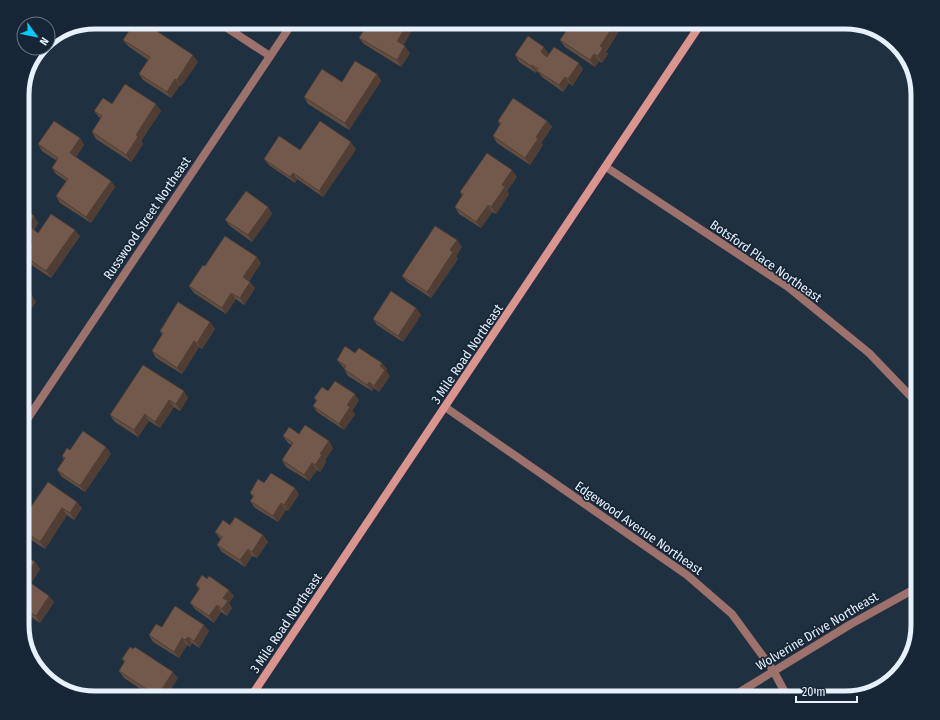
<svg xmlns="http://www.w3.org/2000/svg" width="940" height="720" font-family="'Fira Sans Condensed',sans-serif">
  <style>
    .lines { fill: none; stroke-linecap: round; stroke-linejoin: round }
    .street { stroke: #9d716c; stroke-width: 8 }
    .secondary { stroke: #dc958e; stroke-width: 8 }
    .wall { fill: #624d41 }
    .shaded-wall { fill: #503e35 }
    .building { fill: #72594c; stroke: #503e35 }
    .labels { text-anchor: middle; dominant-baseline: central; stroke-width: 3.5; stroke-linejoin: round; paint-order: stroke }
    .street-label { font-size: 13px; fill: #e6f1fc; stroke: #162637 }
    .rim { fill: none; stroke: #e6f1fc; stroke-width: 5 }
  </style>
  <rect width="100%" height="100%" fill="#1f3041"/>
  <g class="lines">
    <g class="street">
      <polyline points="218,22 270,56"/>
      <polyline points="606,167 788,287 869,353 918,404"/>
      <polyline points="445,407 687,575 732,614 773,670 788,698"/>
      <polyline points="22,427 293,22"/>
      <polyline points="730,698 851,624 918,587"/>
    </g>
    <polyline class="secondary" points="250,698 702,22"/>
  </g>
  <g class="wall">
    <polygon points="417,22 403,45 410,53 401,67 364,44 359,38"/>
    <polygon points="558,22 611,22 619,31 606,52 608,54 602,63 599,61 595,67 565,47 560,40 567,30 561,26"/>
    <polygon points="123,40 198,62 181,86 180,85 171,98 143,80 139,74 148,60 128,46"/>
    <polygon points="549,54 547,56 583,69 572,86 569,83 563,92 542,77 538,72 537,71 536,73 519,62 515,55"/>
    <polygon points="377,74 381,81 349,130 308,104 304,97"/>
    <polygon points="112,104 161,111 141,141 143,144 131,162 96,139 92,132 101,119 99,117 94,111"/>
    <polygon points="498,121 547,121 552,127 541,143 543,145 530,165 497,143 493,136 500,125"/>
    <polygon points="80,138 84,145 76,157 111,181 115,187 91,223 60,203 56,196 66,181 56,174 52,168 57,161 42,151 38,144"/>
    <polygon points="356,149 323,197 297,179 295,183 269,165 264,159 300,150"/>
    <polygon points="517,177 507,191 509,194 496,214 492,212 481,228 459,214 455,207 462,196 460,192"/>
    <polygon points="268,207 272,214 252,242 230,226 225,220"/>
    <polygon points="22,208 34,216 38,223 34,230 38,233 80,236 51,278 27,262 23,255 31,244 27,241 25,244 22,242"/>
    <polygon points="457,240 462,247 456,256 458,259 431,298 407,282 402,276"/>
    <polygon points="261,263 249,281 255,288 244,305 236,299 226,314 194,293 189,286 205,266"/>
    <polygon points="416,308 421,315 403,342 377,325 373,319"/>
    <polygon points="210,322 215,329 202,349 199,347 182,374 156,358 152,351 162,335 160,331"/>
    <polygon points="355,353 387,369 386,371 390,376 379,392 374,388 372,391 348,376 344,369 344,368 342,366 337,360"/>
    <polygon points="143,365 188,398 180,411 174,407 160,428 149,421 138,437 115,422 110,415"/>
    <polygon points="314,398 359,400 352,411 355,414 344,430 317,412 313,406 316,401"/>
    <polygon points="299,434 333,448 325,460 326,462 320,472 317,470 309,481 286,467 282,460 292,445 288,443 283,436"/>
    <polygon points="106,447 111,454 85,492 62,477 57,470 64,460 62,456 70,450"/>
    <polygon points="48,482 82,508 74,520 67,515 45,549 22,534 22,520"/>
    <polygon points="264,483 299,494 288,511 286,510 278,522 255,508 250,501 253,497 250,493"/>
    <polygon points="230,525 263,535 268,542 257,558 252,556 245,567 222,552 217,545 221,540 215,532"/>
    <polygon points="22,553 35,562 40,569 31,583 54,602 40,623 22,611"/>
    <polygon points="196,585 234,596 229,603 232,608 227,616 221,612 214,623 195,609 190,603 199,590"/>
    <polygon points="162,627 209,631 199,648 192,643 190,647 187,645 179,658 153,642 149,635"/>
    <polygon points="122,659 178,678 165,698 154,698 124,678 119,671 124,662"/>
  </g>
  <g class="shaded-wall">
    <polygon points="409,22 417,22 402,48 397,41"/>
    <polygon points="615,24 619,31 606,52 608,54 602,63 598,56 600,46"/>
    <polygon points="405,46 410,53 401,67 397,60"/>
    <polygon points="544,47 549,54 545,59 541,52"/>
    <polygon points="594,54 599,61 595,67 590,60"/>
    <polygon points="193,55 198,62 181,86 177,80"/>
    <polygon points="579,63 583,69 572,86 568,79"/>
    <polygon points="532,65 537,71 536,73 531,66"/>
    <polygon points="377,74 381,81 349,130 345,123"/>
    <polygon points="565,77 569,83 563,92 559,85"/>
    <polygon points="175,79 180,85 171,98 167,92"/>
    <polygon points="156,104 161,111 141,141 143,144 131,162 126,155 136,135"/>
    <polygon points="547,121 552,127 541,143 543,145 530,165 525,158 536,137"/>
    <polygon points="80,138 84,145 74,159 70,153"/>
    <polygon points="351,142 356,149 323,197 319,191"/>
    <polygon points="512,170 517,177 507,191 509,194 496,214 491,207 502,185"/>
    <polygon points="293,173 297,179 295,183 290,177"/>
    <polygon points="111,181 115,187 91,223 86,217"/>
    <polygon points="488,205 492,212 481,228 476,222"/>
    <polygon points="268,207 272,214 252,242 248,235"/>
    <polygon points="34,216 38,223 32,232 28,225"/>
    <polygon points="75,230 80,236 51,278 46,271"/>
    <polygon points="22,234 27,241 25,244 22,240"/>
    <polygon points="457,240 462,247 456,256 458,259 431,298 427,292 450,250"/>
    <polygon points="257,257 261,263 248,283 243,277"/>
    <polygon points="250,282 255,288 244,305 240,298"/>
    <polygon points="231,293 236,299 226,314 222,308"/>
    <polygon points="32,295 36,302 22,323 22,310"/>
    <polygon points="416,308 421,315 403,342 398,336"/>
    <polygon points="210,322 215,329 202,349 197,343"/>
    <polygon points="194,341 199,347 182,374 177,368"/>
    <polygon points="382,363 387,369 386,371 390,376 379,392 374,386 380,366"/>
    <polygon points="369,382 374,388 372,391 367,385"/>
    <polygon points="184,391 188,398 180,411 176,404"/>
    <polygon points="355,394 359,400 352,411 355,414 344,430 339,424 347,405"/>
    <polygon points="169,400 174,407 160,428 155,422"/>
    <polygon points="145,414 149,421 138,437 134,430"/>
    <polygon points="329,441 333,448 325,460 326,462 320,472 315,465 320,454"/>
    <polygon points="106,447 111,454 85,492 80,486"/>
    <polygon points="312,463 317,470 309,481 304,475"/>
    <polygon points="295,488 299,494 288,511 284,505"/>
    <polygon points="77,502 82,508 74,520 70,513"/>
    <polygon points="281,503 286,510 278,522 273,516"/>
    <polygon points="62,508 67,515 45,549 40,542"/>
    <polygon points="263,535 268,542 257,558 252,552"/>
    <polygon points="248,549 252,556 245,567 240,560"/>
    <polygon points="35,562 40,569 27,588 22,582"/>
    <polygon points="229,590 234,596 229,603 232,608 227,616 222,609 223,598"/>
    <polygon points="49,596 54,602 40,623 36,616"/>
    <polygon points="217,605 221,612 214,623 209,616"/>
    <polygon points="204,625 209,631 199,648 194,641"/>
    <polygon points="188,637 192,643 190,647 185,640"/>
    <polygon points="182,638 187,645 179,658 174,652"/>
    <polygon points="173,672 178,678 165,698 158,698 157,696"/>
  </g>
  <g class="building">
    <polygon points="135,22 143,22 193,55 177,80 175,79 167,92 139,74 150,57 123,40"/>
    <polygon points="369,22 409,22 397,41 405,46 397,60 359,38"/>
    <polygon points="560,22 611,22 615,24 600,46 603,48 598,56 594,54 590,60 560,40 568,28"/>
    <polygon points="528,36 544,47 541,52 547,57 554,47 579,63 568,79 565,77 559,85 537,71 538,69 532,65 531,66 515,55"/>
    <polygon points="355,61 377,74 345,123 304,97 322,69 342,82"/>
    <polygon points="125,84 156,104 136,135 138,137 126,155 92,132 102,116 94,111 103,98 112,104"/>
    <polygon points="513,98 547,121 536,137 538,139 525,158 493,136 501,123 498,121"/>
    <polygon points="54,121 80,138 70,153 111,181 86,217 56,196 68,179 52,168 58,158 38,144"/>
    <polygon points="320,121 351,142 319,191 293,173 290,177 264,159 279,136 300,150"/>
    <polygon points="487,153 512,170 502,185 505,187 491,207 488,205 476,222 455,207 463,194 460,192"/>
    <polygon points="246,191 268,207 248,235 225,220"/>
    <polygon points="22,208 34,216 28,225 38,233 51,214 75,230 46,271 23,255 32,241 22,234"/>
    <polygon points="435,226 457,240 450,250 453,252 427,292 402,276"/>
    <polygon points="225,236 257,257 243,277 250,282 240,298 231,293 222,308 189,286 203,265 205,266"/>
    <polygon points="22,289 32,295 22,310"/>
    <polygon points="391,291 416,308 398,336 373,319"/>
    <polygon points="178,302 210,322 197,343 194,341 177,368 152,351 163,333 160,331"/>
    <polygon points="345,346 355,353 359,348 382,363 380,366 385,370 374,386 369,382 367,385 344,369 346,366 337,360"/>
    <polygon points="143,365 184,391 176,404 169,400 155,422 145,414 134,430 110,415"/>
    <polygon points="335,381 355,394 347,405 350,407 339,424 313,406 317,400 314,398 322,387 328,391"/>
    <polygon points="305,425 329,441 320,454 322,455 315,465 312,463 304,475 282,460 293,443 283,436 289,427 299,434"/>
    <polygon points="83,431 106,447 80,486 57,470 65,458 62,456 67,448 70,450"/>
    <polygon points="271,473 295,488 284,505 281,503 273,516 250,501 254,496 250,493 258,479 264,483"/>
    <polygon points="48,482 77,502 70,513 62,508 40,542 22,530 22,520"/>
    <polygon points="235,517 263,535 252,552 248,549 240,560 217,545 222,537 215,532 223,520 230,525"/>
    <polygon points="22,553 35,562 22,582 26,584 28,581 49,596 36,616 22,607"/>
    <polygon points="202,575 207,579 209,576 229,590 223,598 228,601 222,609 217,605 209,616 190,603 200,588 196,585"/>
    <polygon points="175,606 204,625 194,641 188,637 185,640 182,638 174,652 149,635 156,624 162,627"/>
    <polygon points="130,647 133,649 135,647 173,672 157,696 119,671 125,661 122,659"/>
  </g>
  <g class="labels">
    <g class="street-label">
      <text transform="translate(147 218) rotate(-56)">Russwood Street Northeast</text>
      <text transform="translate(766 261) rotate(35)">Botsford Place Northeast</text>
      <text transform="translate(467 354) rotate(-56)">3 Mile Road Northeast</text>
      <text transform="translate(639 528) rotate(35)">Edgewood Avenue Northeast</text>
      <text transform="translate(286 623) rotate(-56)">3 Mile Road Northeast</text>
      <text transform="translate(817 631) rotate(-31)">Wolverine Drive Northeast</text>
    </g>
  </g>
  <path d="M0 0H940V720H0ZM95 29H845A66 66 0 0 1 911 95V625A66 66 0 0 1 845 691H95A66 66 0 0 1 29 625V95A66 66 0 0 1 95 29Z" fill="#162637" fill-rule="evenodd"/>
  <path class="rim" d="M95 29H845A66 66 0 0 1 911 95V625A66 66 0 0 1 845 691H95A66 66 0 0 1 29 625V95A66 66 0 0 1 95 29Z"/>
  <g transform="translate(36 36) rotate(123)"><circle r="19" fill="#162637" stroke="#697786"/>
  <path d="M0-3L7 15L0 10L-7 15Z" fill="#05cbf9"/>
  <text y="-6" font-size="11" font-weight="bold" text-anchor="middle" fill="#e6f1fc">N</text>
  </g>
  <path d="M796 696v6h61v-6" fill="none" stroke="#e6f1fc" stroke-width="2"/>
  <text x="802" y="696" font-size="12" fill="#e6f1fc" stroke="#162637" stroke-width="3" paint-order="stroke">20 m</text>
</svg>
